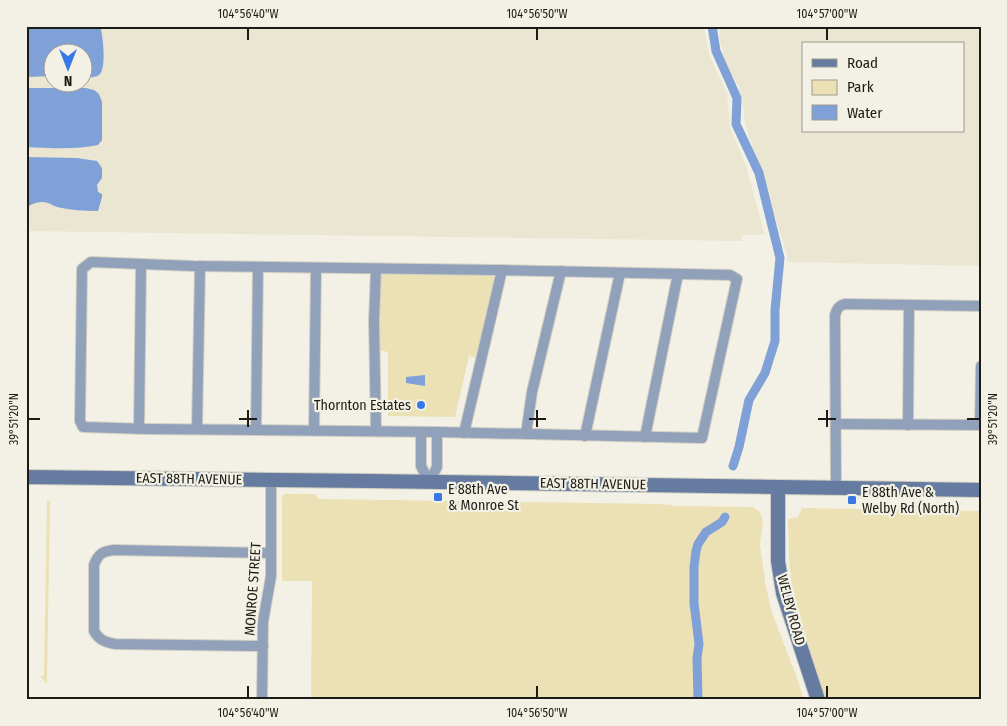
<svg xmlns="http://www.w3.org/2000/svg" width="1007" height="726" font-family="'Fira Sans Condensed',sans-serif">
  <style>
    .built { fill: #eae6d2; fill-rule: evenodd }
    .green { fill: #ebe1b5 }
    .water { fill: #7fa1d8 }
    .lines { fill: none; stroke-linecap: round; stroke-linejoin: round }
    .canal { stroke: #7fa1d8; stroke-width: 9 }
    .street-casing { stroke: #d1cfc4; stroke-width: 12 }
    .secondary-casing { stroke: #d1cfc4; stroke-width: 16 }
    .street { stroke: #92a1ba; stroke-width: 10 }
    .secondary { stroke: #657b9f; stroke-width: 14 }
    .ticks { fill: none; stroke: #1c1b16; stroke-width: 2 }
    .poi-dot { fill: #3778e6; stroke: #f3f1e5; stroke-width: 2 }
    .labels { text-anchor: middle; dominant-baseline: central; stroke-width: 4.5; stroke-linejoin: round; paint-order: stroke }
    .poi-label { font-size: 14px; fill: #1c1b16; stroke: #f3f1e5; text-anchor: start }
    .street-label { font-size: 14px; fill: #1c1b16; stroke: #f3f1e5 }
    .neatline { fill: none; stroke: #1c1b16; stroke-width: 2 }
    .ticks-label { font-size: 12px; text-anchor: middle; fill: #1c1b16 }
  </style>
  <rect width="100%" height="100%" fill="#f3f1e5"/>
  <g class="built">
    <path d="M26 26H704L709 55 727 93 730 128 745 163 765 235H742V241L26 231ZM52 52H82V82H52Z"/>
    <path d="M719 26H981V266L787 262V255L745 124 743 105 739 87 726 65 720 41ZM803 44H963V131H803Z"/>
  </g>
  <g class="green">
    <polygon points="385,273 490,275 493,276 495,279 477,358 469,356 455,417 388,416 388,352 379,350 379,348 380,278 381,275"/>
    <polygon points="284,494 315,494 319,499 660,504 678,506 753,507 760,512 763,520 760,545 766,587 772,613 796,675 804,700 311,700 312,581 282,581 282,497"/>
    <polygon points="47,501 50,501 47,684 40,676 44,675"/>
    <polygon points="802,508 981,511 981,700 825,700 796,602 791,579 789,559 788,519 798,517"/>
  </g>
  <g class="water">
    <path d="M26 26H100C103 34 107 70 99 75 95 78 88 77 83 78L82 52H52V76L26 77Z"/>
    <path d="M26 88H86L94 90 99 94 102 102V140L98 145C77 150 48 148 26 147Z"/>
    <path d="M26 157 77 158 97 161 102 168V178L97 185 98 192 102 194V197L98 211C85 211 70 210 57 207 52 205 48 202 42 202 36 202 31 205 26 207Z"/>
    <polygon points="425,375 425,386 406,383 406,377"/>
  </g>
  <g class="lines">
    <g class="canal">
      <polyline points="712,26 716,51 737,98 736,124 759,173 780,258 775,310 775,341 765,373 749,400 739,447 733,466"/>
      <polyline points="698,700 697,658 699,644 694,603 694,567 696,551 698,544 706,532 722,522 725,517"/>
    </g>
    <defs>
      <g id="street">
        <polygon points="91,262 193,266 494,270 730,275 737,279 702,438 437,432 148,429 83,427 80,421 82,269"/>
        <polyline points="376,269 374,321 376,431"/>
        <polyline points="836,424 981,425"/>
        <polyline points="908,425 909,305"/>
        <polyline points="980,425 981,366"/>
        <polyline points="139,429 141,264"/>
        <polyline points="197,429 200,266"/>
        <polyline points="256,430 258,267"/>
        <polyline points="314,430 316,268"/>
        <polyline points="421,433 421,466 429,482"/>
        <polyline points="464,433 502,270"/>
        <polyline points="526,434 532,392 561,271"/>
        <polyline points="585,436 620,273"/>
        <polyline points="645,437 678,274"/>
        <polyline points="429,482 437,467 437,432"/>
        <path d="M836 488 835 315C837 309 838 306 845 304L981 306"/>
        <path d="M263 646 115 644C105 642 99 640 94 631V565C98 554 103 551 114 550L271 553"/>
        <polyline points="262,700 263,622 271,576 271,480"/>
      </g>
      <g id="secondary">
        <polyline points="26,477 370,481 981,490"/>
        <polyline points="778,488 778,561 783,593 818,700"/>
      </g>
    </defs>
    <use href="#street" class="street-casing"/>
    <use href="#secondary" class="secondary-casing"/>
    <use href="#street" class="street"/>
    <use href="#secondary" class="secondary"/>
  </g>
  <path class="ticks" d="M248 28V40M537 28V40M827 28V40M248 410V427M537 410V427M827 410V427M28 419H40M239 419H257M529 419H546M818 419H836M967 419H980M248 686V698M537 686V698M827 686V698"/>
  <g class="poi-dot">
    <circle cx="421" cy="405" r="5"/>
    <rect x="433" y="492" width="10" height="10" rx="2.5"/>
    <rect x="847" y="495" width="10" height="10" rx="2.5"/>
  </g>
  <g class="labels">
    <g class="poi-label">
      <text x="411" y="405" text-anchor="end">Thornton Estates</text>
      <text x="448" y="489">E 88th Ave<tspan x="448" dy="16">&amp; Monroe St</tspan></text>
      <text x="862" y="492">E 88th Ave &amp;<tspan x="862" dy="16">Welby Rd (North)</tspan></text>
    </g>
    <g class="street-label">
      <text transform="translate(189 479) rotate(1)">EAST 88TH AVENUE</text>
      <text transform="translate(593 484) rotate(1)">EAST 88TH AVENUE</text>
      <text transform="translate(253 589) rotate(-86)">MONROE STREET</text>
      <text transform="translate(791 610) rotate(75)">WELBY ROAD</text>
    </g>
  </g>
  <rect width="1007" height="726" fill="none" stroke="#f3f1e5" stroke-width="55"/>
  <rect x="802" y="42" width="162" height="90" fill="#f3f1e5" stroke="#9d9b92"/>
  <rect x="812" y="59" width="25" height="8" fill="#657b9f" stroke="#9d9b92"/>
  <text x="847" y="68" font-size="15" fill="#1c1b16">Road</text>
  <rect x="812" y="80" width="25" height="15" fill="#ebe1b5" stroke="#9d9b92"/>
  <text x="847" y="92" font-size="15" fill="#1c1b16">Park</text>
  <rect x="812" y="105" width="25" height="15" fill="#7fa1d8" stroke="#9d9b92"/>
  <text x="847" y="118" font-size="15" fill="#1c1b16">Water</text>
  <g transform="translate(68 68) rotate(180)"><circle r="24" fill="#f3f1e5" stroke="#9d9b92"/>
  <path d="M0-4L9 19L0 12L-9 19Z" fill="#3778e6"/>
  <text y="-8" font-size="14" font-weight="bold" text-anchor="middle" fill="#1c1b16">N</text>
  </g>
  <rect x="28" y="28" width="952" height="670" class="neatline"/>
  <g class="ticks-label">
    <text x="248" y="18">104°56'40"W</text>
    <text x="537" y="18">104°56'50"W</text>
    <text x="827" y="18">104°57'00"W</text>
    <text transform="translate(993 419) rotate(-90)" y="4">39°51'20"N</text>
    <text transform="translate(14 419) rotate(-90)" y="4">39°51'20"N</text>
    <text x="248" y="717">104°56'40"W</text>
    <text x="537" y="717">104°56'50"W</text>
    <text x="827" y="717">104°57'00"W</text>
  </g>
</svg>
